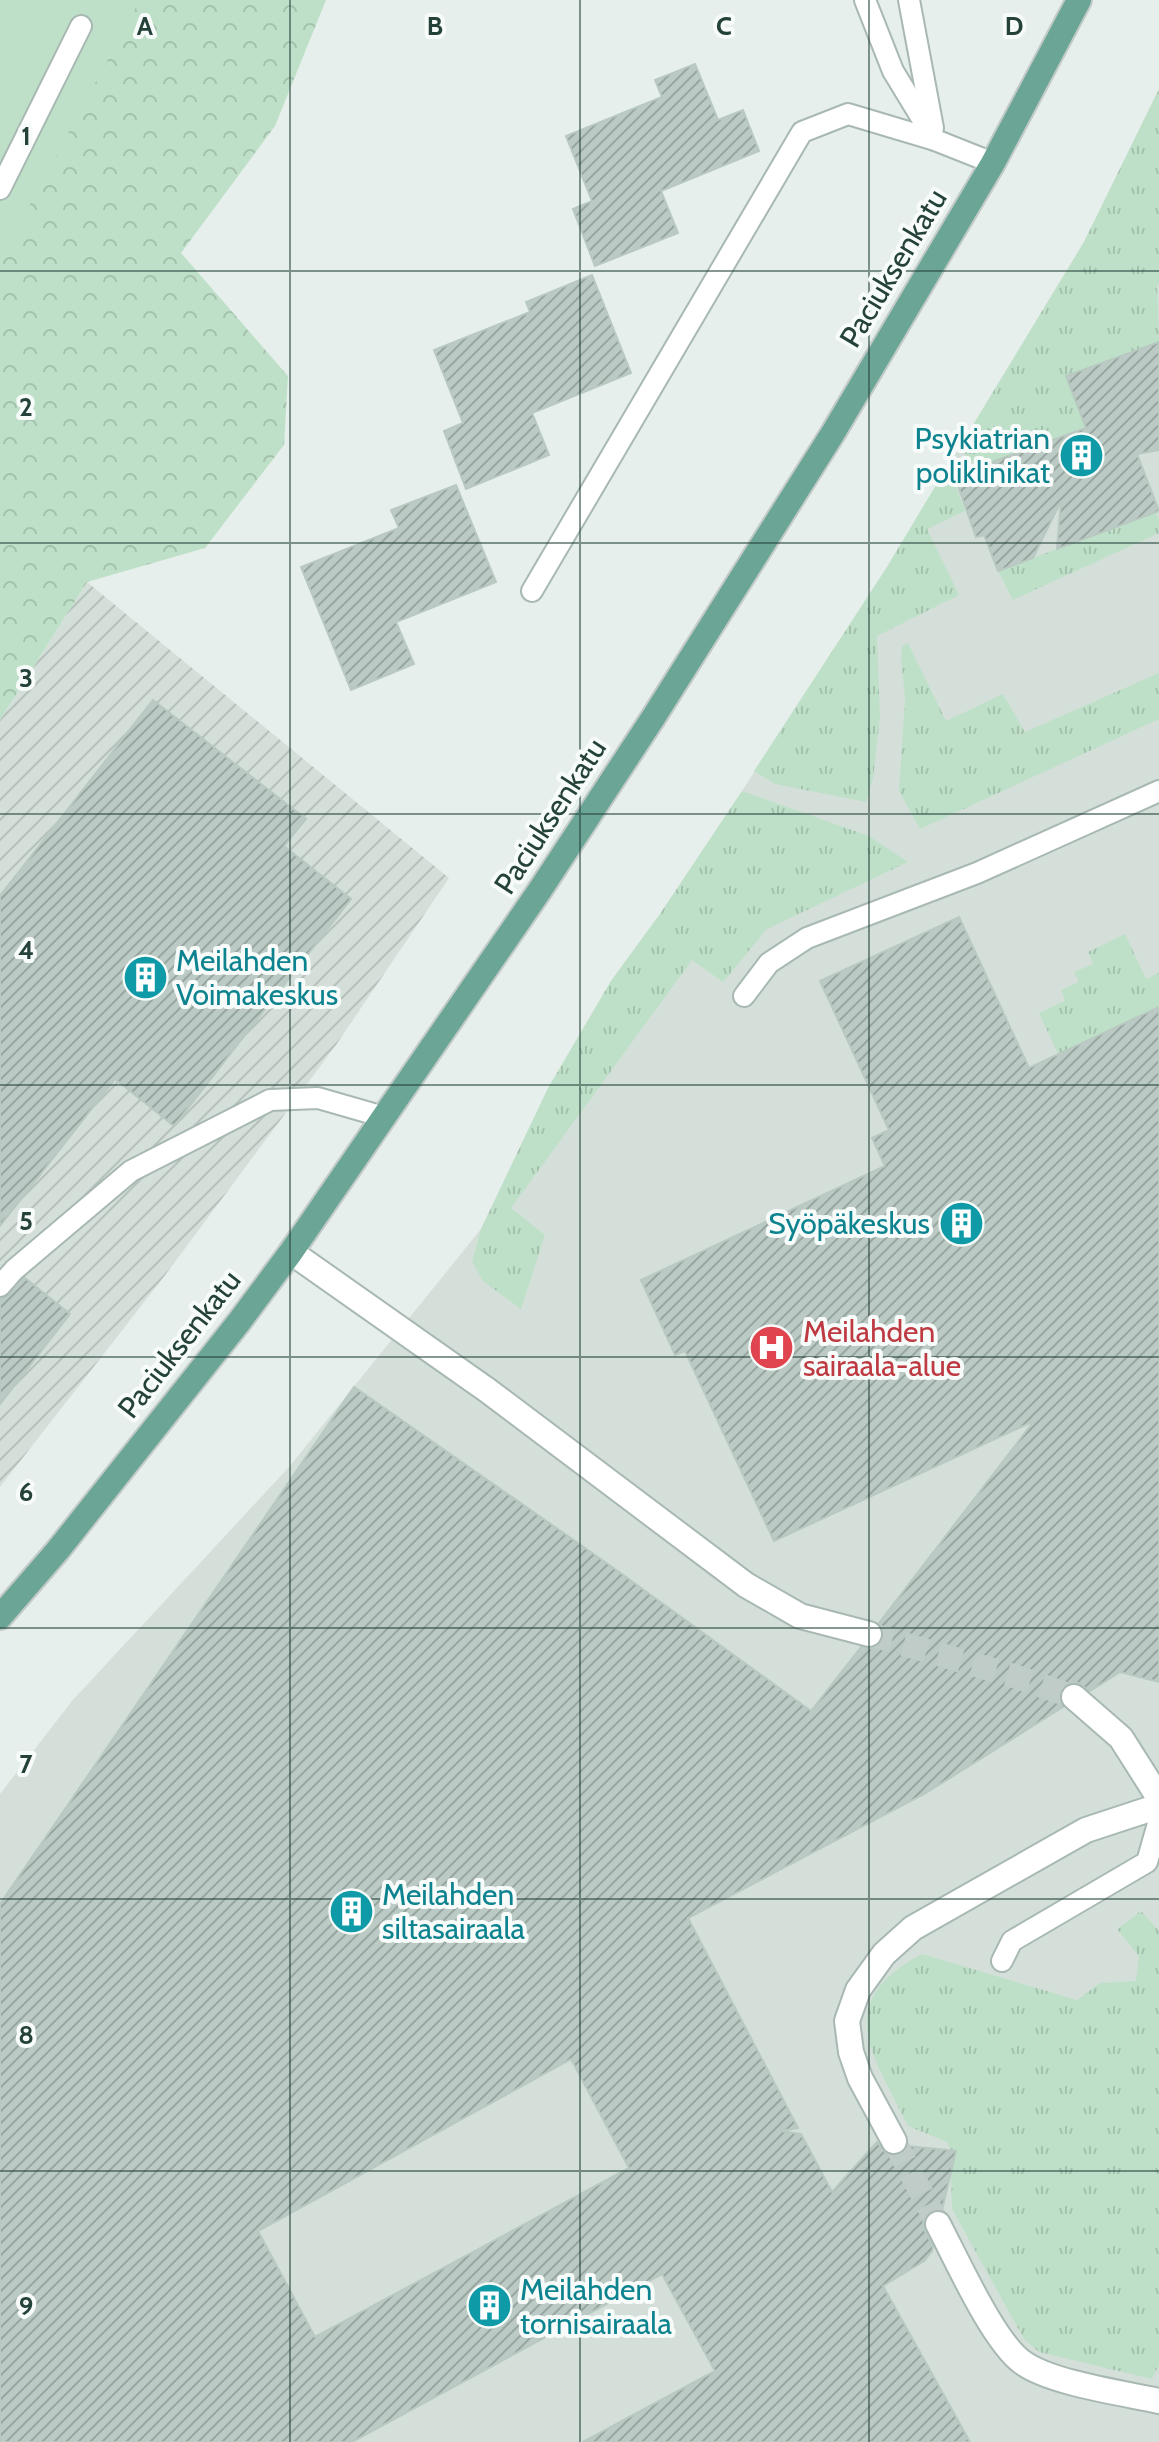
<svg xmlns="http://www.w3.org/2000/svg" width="1159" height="2442" font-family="Cabin,sans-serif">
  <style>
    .built { fill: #d4dfda }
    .industrial { fill: url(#industrial-furrows) }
    .grass { fill: url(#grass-tufts) }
    .forest { fill: url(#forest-crowns) }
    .garden { fill: #bfe0c8 }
    .building { fill: url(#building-hatch); stroke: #b8c9c2; stroke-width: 2; fill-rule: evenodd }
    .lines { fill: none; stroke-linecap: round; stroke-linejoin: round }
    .minor-tunnel { stroke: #bfccc8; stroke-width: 24; stroke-dasharray: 24 12; stroke-linecap: butt }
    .service-casing { stroke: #a8b8b2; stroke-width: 24 }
    .minor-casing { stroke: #a8b8b2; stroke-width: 28 }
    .primary-casing { stroke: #c2cac8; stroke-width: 28 }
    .service { stroke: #fff; stroke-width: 20 }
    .minor { stroke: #fff; stroke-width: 24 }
    .primary { stroke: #6aa596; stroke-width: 24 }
    .grid { fill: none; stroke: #24423a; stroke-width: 2; stroke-opacity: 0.55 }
    .labels { text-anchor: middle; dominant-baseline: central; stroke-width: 8; stroke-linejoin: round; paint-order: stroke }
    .street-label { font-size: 30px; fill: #24423a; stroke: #f7fbf9 }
    .culture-label { font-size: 30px; fill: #0d838f; stroke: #f7fbf9; text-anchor: start }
    .health-label { font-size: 30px; fill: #be3a42; stroke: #f7fbf9; text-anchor: start }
    .grid-label { font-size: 26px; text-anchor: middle; font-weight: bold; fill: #24423a; stroke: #f7fbf9; stroke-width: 8; stroke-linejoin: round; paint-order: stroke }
  </style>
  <defs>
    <pattern id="industrial-furrows" width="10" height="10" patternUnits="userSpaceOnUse" patternTransform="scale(2)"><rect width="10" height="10" fill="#d4dfda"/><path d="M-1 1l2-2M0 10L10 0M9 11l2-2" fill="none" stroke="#b6c1bc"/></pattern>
    <pattern id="grass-tufts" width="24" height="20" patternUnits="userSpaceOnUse" patternTransform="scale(2)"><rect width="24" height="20" fill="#bfe0c8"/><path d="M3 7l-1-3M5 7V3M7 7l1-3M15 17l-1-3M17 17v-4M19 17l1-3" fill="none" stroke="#a4c1ad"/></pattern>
    <pattern id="forest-crowns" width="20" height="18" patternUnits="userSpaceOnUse" patternTransform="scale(2)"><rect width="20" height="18" fill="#bfe0c8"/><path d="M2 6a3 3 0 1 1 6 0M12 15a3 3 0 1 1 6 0" fill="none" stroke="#a4c1ad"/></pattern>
    <pattern id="building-hatch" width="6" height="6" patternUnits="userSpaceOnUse" patternTransform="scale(2)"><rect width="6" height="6" fill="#bbcac4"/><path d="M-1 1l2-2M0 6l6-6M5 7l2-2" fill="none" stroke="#98a6a0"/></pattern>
  </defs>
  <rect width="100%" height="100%" fill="#e6efeb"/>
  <polygon class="built" points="1159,89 1159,2442 0,2442 0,1794 72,1701 289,1467 481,1229 548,1089 611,981 660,914 742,791 887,567 1084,242"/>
  <polygon class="industrial" points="87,582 449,878 336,1045 166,1274 0,1487 0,720"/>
  <g class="grass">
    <polygon points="1159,89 1159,284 1157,285 1159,342 1066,376 1090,426 978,467 959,448 1084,242"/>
    <polygon points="948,465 965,511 927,529 959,595 877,636 880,718 873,778 866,802 775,784 754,771 887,567"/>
    <polygon points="1156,512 1159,520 1159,533 1013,600 998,571"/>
    <polygon points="908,643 946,721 1003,694 1025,732 1159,673 1159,719 920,829 899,791 905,698 901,658 902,646"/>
    <polygon points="742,791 869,836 908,862 767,929 723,982 692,960 511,1208 545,1235 521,1309 483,1281 472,1262 481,1229 548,1088 611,981 660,914"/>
    <polygon points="1125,934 1146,979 1159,973 1159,1007 1058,1054 1039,1013 1065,1001 1061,990 1079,982 1074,972 1093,964 1088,952"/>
    <path d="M1141 1911 1159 1931V2365L1152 2379 1039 2352 1024 2339 952 2209 951 2171 954 2157 947 2142 908 2126C873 2054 830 2003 922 1954L1077 2000 1100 1983 1136 1981 1139 1956 1117 1929Z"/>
  </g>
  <polygon class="forest" points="0,0 326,0 275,126 181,253 288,376 284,445 205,548 87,582 0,720"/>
  <polygon class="garden" points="0,0 140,0 0,260"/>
  <g class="building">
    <polygon points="695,64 718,120 743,110 759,151 661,191 678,233 595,266 573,209 592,201 566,136 662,97 655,80"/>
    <polygon points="592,275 631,373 532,413 549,455 466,489 444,431 463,423 434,350 530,312 526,302"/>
    <polygon points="1159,342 1159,450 1137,454 1159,511 1057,549 1061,501 1033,558 998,571 984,535 976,537 957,483 979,475 978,467 1086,428 1066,376"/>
    <polygon points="456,485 496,582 396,622 414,664 351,690 301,567 399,528 391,510"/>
    <polygon points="153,700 306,819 284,846 351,899 174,1126 115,1079 0,1226 0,896"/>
    <path d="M959 917 1029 1068 1159 1007V1682L1120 1672 1090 1691 1078 1683H1068L1060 1693V1701L1063 1707 926 1793 688 1918 798 2128 780 2131 801 2134 832 2192 877 2142 886 2153 893 2156 902 2154 908 2146 956 2151 942 2210 931 2211 923 2222 925 2231 933 2247 932 2251 924 2261 883 2286 970 2442H583L715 2371 662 2274 352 2442H0V1904L354 1387 608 1564 811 1711 861 1647 872 1649 880 1644 884 1631 879 1623 1034 1421 774 1541 685 1351 675 1355 641 1280 885 1166 872 1138 889 1130 820 981ZM571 2059 629 2168 315 2337 258 2231Z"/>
    <polygon points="25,1278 70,1314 0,1404 0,1299 9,1295"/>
  </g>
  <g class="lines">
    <g class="minor-tunnel">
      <polyline points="869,1634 1014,1676 1074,1697"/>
      <polyline points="894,2141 938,2224"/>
    </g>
    <defs>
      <g id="service">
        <polyline points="865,0 893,71 935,140"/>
        <polyline points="909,0 933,128"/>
        <polyline points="0,189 81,26"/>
        <polyline points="532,591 802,132 848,114 935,140 993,163"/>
        <polyline points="744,996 769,963 807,938 977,873 1159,791"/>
        <polyline points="0,1286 14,1270 131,1171 270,1100 318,1098 384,1117"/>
        <polyline points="1002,1961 1012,1941 1147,1862 1159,1820"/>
      </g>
      <g id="minor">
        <polyline points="291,1252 487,1390 746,1585 800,1616 869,1634"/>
        <polyline points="1074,1697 1121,1738 1159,1798"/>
        <polyline points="894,2141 860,2078 851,2052 847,2021 858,1990 884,1954 913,1928 1086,1830 1159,1806"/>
        <path d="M938 2224C956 2258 993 2341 1022 2362 1050 2383 1123 2393 1159 2401"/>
      </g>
      <polyline id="primary" points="0,1617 58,1550 239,1322 291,1252 540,890 653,718 833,433 993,163 1079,0"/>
    </defs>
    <use href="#service" class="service-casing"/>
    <use href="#minor" class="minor-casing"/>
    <use href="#primary" class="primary-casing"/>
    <use href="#service" class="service"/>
    <use href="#minor" class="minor"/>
    <use href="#primary" class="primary"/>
  </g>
  <path class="grid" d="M290 0V2442M580 0V2442M869 0V2442M0 271H1159M0 543H1159M0 814H1159M0 1085H1159M0 1357H1159M0 1628H1159M0 1899H1159M0 2171H1159"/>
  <defs>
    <symbol id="building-disc" viewBox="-11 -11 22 22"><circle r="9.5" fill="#0f9aa8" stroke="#f7fbf9"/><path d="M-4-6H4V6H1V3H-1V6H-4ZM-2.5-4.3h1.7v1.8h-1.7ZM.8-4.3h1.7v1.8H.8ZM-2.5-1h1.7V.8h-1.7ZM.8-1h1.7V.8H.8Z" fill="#fff"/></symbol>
    <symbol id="hospital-disc" viewBox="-11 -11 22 22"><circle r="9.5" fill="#e0444e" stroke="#f7fbf9"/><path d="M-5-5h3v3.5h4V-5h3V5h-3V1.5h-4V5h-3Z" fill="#fff"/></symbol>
  </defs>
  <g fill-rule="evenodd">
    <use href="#building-disc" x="1056" y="430" width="51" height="51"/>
    <use href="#building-disc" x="120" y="952" width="51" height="51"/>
    <use href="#building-disc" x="936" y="1198" width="51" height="51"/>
    <use href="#hospital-disc" x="746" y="1322" width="51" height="51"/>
    <use href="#building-disc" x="326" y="1886" width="51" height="51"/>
    <use href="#building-disc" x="464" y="2280" width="51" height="51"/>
  </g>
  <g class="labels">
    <g class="street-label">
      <text transform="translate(893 268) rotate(-59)">Paciuksenkatu</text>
      <text transform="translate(550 816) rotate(-57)">Paciuksenkatu</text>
      <text transform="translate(179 1344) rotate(-52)">Paciuksenkatu</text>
    </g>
    <g class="culture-label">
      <text x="1050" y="438" text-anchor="end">Psykiatrian<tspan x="1050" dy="34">poliklinikat</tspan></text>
      <text x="176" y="960">Meilahden<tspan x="176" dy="34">Voimakeskus</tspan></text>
      <text x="930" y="1223" text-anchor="end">Syöpäkeskus</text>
      <text x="382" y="1894">Meilahden<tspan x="382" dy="34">siltasairaala</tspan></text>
      <text x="520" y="2289">Meilahden<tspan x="520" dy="34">tornisairaala</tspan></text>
    </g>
    <g class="health-label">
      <text x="803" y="1331">Meilahden<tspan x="803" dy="34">sairaala-alue</tspan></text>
    </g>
  </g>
  <g class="grid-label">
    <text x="145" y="35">A</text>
    <text x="435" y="35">B</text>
    <text x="724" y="35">C</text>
    <text x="1014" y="35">D</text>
    <text x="26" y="145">1</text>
    <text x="26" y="416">2</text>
    <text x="26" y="687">3</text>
    <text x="26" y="959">4</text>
    <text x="26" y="1230">5</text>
    <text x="26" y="1501">6</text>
    <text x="26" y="1773">7</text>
    <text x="26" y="2044">8</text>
    <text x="26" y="2315">9</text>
  </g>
</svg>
